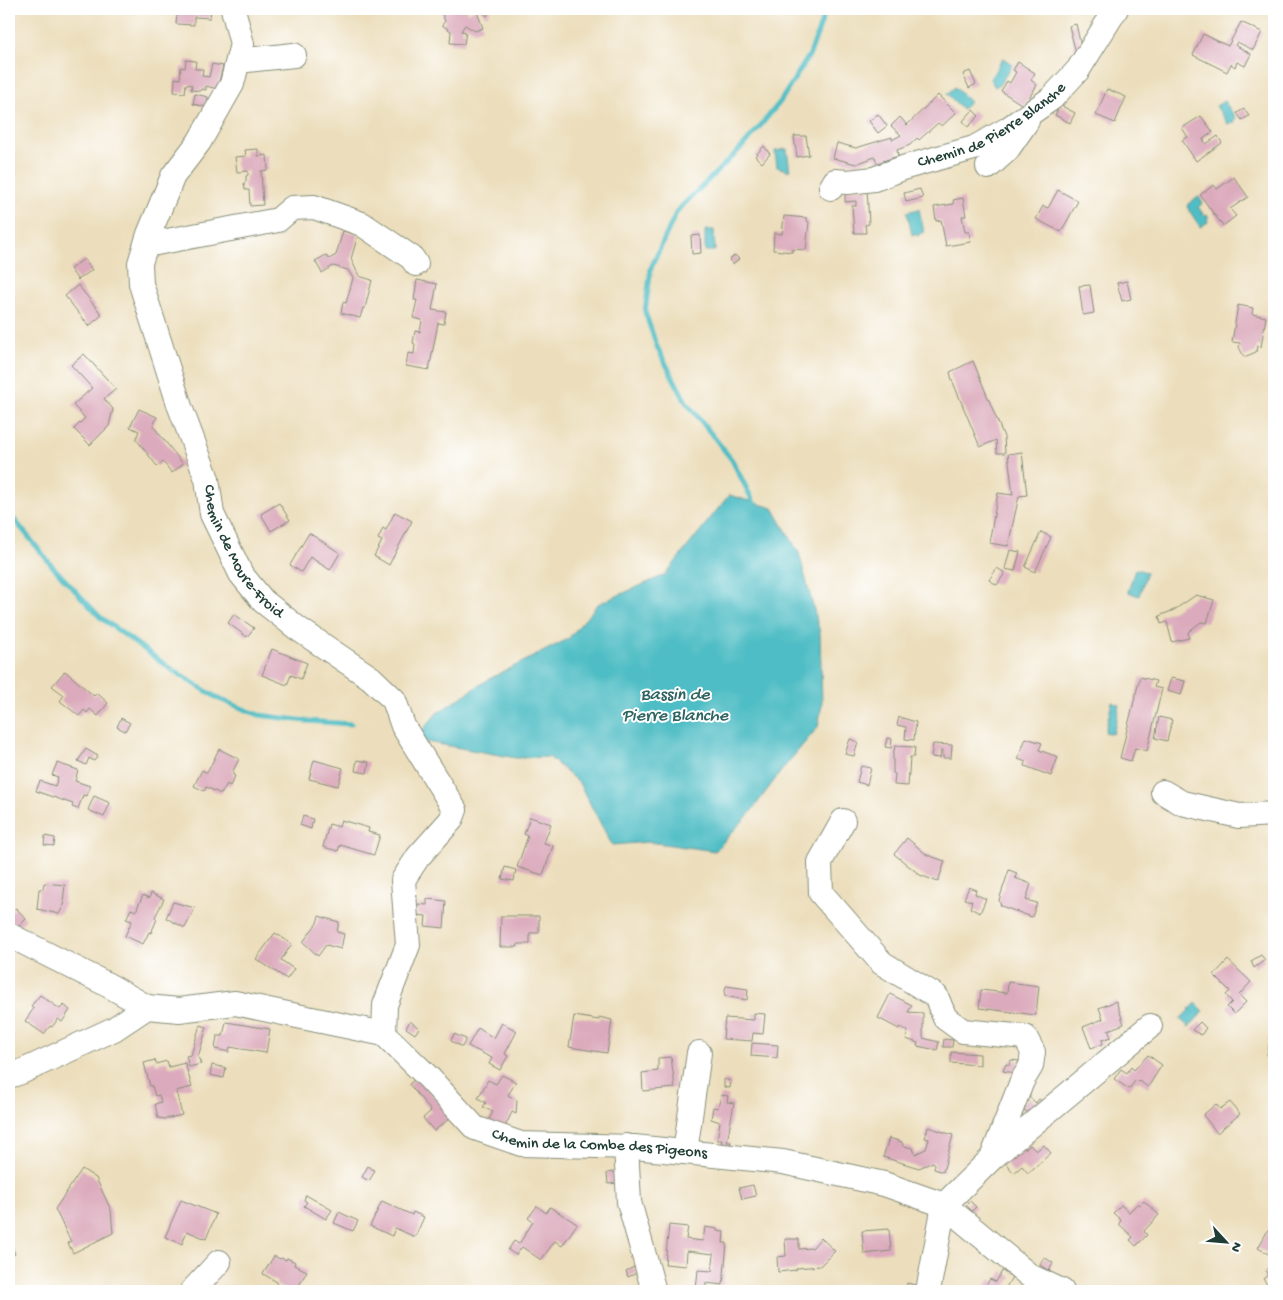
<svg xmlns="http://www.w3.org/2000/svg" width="1283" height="1300" font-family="'Gochi Hand',sans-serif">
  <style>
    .water { fill: #4fbdc5; stroke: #377d7c }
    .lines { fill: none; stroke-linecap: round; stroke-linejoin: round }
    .stream { stroke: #4fbdc5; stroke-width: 5 }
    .building { fill: #dbaabc }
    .minor-casing { stroke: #868e78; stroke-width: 26 }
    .minor { stroke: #fff; stroke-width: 24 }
    .labels { text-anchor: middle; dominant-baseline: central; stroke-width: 4; stroke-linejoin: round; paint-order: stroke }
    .street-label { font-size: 16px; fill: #1f3d34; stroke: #fff }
    .water-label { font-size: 18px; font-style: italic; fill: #2d6360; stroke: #fff }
  </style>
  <rect width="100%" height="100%" fill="#fff"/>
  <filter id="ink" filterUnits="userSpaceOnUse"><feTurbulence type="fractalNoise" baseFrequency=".02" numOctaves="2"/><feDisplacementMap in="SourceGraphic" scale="10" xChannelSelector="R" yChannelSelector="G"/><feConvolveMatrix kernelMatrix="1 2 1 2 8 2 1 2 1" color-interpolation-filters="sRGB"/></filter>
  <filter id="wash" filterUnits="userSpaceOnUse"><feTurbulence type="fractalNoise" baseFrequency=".0096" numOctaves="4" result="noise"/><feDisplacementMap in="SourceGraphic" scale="20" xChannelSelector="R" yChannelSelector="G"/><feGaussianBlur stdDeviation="1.12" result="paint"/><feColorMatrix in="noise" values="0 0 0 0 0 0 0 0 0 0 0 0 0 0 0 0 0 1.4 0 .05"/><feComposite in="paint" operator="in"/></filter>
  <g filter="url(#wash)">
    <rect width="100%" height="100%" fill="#ecdebc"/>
    <g class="water">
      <polygon points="1003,58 1013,64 1000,84 995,87 990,79"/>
      <polygon points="955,87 970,102 962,109 947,94"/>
      <polygon points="1224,101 1236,118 1234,123 1228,124 1216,106"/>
      <polygon points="787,149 790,171 777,167 775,151"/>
      <polygon points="1199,196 1203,203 1198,207 1205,216 1207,215 1209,217 1207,219 1208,222 1200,227 1187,207 1188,204"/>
      <polygon points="919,209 924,232 921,233 918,236 915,234 912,235 907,212"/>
      <polygon points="705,230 714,230 715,251 705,251"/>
      <polygon points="729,495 773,508 799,553 820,633 822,704 818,727 785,766 750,813 715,851 649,842 612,845 579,783 549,757 516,758 421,741 420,733 437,713 489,679 568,639 598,604 665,575"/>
      <polygon points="1135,569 1147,572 1139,596 1128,592"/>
      <polygon points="1112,702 1120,705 1113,734 1105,732"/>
      <polygon points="1196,1003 1204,1011 1189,1027 1180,1019"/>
    </g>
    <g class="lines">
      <g class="stream">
        <polyline points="756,507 732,460 686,402 657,347 645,312 651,268 677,211 747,142 780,102 810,54 824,15 824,9"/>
        <polyline points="9,513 54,568 100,617 171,669 219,699 259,715 306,721 351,724"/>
      </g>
    </g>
    <g id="blocks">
      <g class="building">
        <polygon points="180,9 211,9 210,18 194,17 194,25 176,24 177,15 180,15"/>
        <polygon points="440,9 466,9 467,13 476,9 483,28 475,31 465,25 461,31 466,32 464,44 450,43 451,31 442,25 445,21"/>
        <polygon points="481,9 491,9 487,16 483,13"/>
        <polygon points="1241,22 1262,32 1253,50 1237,42 1235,45 1251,54 1245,66 1237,62 1235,67 1231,64 1227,72 1193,55 1203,34 1228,46"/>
        <polygon points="1076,24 1081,46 1076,53 1069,26"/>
        <polygon points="186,60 196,61 195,69 203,69 202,76 209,77 212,64 223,66 217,89 206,86 206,90 201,89 201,91 191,90 192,85 186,84 185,93 174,92 175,78 180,79 181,67 185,68"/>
        <polygon points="1018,62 1035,73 1031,80 1037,85 1024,106 1001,91 1007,81 1010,83 1016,72 1013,70"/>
        <polygon points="970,71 976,84 969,88 963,74"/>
        <polygon points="1107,89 1126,97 1115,123 1096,115"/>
        <polygon points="195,94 208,97 207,107 193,104"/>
        <polygon points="938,95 956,113 942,126 938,123 919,140 917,138 910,145 897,150 898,156 877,163 875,157 856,164 833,158 837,143 856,148 892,137 892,140 901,135 891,126 900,117 907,125"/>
        <polygon points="1060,105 1075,113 1070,123 1055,115"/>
        <polygon points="1244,109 1249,116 1242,120 1237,113"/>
        <polygon points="973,110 979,116 968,127 963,121"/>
        <polygon points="878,114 887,126 878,133 869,121"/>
        <polygon points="1201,116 1213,132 1203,139 1206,144 1218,136 1222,143 1196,161 1182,140 1188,137 1182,128"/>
        <polygon points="794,136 806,136 809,155 797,157"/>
        <polygon points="764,146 770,154 762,163 755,156"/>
        <polygon points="258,149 258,156 267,155 268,170 261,171 263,205 250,206 249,190 245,190 244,183 246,182 246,176 248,175 248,171 237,172 235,157 246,156 245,150"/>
        <polygon points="1234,177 1248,197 1230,209 1236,216 1223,226 1200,195 1214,185 1217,189"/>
        <polygon points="867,188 869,224 865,225 866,233 854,233 852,206 856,206 856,201 845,202 845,190"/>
        <polygon points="920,189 923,198 906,202 904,193"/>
        <polygon points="1058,190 1078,201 1061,232 1036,219 1043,206 1048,208"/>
        <polygon points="963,198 966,216 962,216 965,232 969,232 971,242 946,246 941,220 936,221 934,207 954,204 953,200"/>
        <polygon points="784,216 807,218 807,221 809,222 806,250 792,249 792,252 773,250 774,233 782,234"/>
        <polygon points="343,231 358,235 351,259 359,276 372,280 365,308 363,308 360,318 341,313 343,302 346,303 353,278 348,270 333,266 322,273 315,261 326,255 329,259 336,255"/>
        <polygon points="700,235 701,253 692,254 691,236"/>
        <polygon points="735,255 739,259 733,264 729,260"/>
        <polygon points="84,259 92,270 78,280 70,269"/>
        <polygon points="417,280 437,284 432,310 446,312 444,324 438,323 429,370 406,366 408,353 414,354 415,344 413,343 415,331 420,332 422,320 413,318 417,300 414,300"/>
        <polygon points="1127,281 1131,299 1122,301 1117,283"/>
        <polygon points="78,285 102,315 89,326 65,296"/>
        <polygon points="1090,285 1094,313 1083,315 1079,286"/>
        <polygon points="1238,305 1253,308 1252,314 1266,317 1261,347 1257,346 1256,352 1244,357 1239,347 1240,343 1232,342"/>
        <polygon points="84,354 116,389 104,399 113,409 109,426 90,445 74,429 85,418 73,405 92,388 71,365"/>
        <polygon points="973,361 1004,437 1005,453 997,453 996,440 980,447 952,380 950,372"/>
        <polygon points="139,409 157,417 153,426 183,464 172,473 163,462 157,466 136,439 139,431 130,427"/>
        <polygon points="1022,452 1027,495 1019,496 1008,546 989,543 998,493 1013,495 1008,454"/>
        <polygon points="279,503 290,520 271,531 261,514"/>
        <polygon points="395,512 412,521 389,565 374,556 382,541 378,539 383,528 386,530"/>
        <polygon points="1041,532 1051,537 1035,572 1025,567"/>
        <polygon points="309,533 340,553 330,570 310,557 301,572 290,565"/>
        <polygon points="1010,550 1020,552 1015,571 1005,569"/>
        <polygon points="997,568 1005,573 997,585 989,580"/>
        <polygon points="1196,595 1214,600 1207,623 1201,622 1188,632 1189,638 1172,642 1167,622 1161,624 1159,616 1174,610"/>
        <polygon points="234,614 254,628 247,637 228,623"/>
        <polygon points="272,649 307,663 301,679 291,675 287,685 262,675"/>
        <polygon points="65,671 94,696 97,693 108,703 98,716 90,709 87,713 84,710 79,716 60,701 64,695 52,686"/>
        <polygon points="1140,677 1156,681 1154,687 1162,689 1147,751 1135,748 1131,761 1120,758"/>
        <polygon points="1171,678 1185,681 1181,695 1167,691"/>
        <polygon points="899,717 916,722 914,740 905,739 906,727 897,725"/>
        <polygon points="1159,717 1172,720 1167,741 1155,738"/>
        <polygon points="121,718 130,723 125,731 117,727"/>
        <polygon points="887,738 892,739 891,748 885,747"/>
        <polygon points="1026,738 1042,743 1039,750 1058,757 1051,776 1025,766 1026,762 1018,759"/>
        <polygon points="850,739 858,742 854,756 845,754"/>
        <polygon points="933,744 952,745 951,758 943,758 943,750 941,750 940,758 931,757"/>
        <polygon points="895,746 915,747 914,757 910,757 908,786 894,785 895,774 893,773 893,755"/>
        <polygon points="86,749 98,756 94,761 89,758 86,765 78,761"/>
        <polygon points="219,749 239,759 233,771 233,775 235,776 230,786 227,784 221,794 206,787 204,791 194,786 202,770 207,773"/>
        <polygon points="314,760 343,768 338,786 309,779"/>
        <polygon points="357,760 369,762 367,773 355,771"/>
        <polygon points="57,763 78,770 75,781 90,786 86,796 83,795 78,809 72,807 73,804 36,791 40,781 55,786 58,777 52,775"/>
        <polygon points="861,766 871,768 867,785 857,782"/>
        <polygon points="94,796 110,803 104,817 88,810"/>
        <polygon points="303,816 313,819 311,829 300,825"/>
        <polygon points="530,817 551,824 544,843 553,846 543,875 517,867 528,836 524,834"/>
        <polygon points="341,820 369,828 368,832 380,835 374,855 340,845 338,851 323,847 329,824 339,827"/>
        <polygon points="45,836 55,838 54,846 44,845"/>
        <polygon points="907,838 927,855 945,861 938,882 920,875 894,854"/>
        <polygon points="505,867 516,870 514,881 502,879"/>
        <polygon points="1009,870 1017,873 1015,878 1031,884 1026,900 1037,903 1032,917 1001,906 999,900"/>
        <polygon points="44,883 65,885 63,902 65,903 59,914 37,909 39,889 43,889"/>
        <polygon points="969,887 976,890 975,894 986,899 980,913 970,908 972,901 964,899"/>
        <polygon points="151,893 164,899 155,917 157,919 151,933 149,932 143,944 125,936 132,921 126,919 131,909 136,911 143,895 149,898"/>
        <polygon points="427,899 446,901 444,928 425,926 426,916 417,915 418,904 427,905"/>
        <polygon points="173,902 195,908 185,928 166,918"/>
        <polygon points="16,908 26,919 17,928 9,920 9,914"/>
        <polygon points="319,916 339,922 337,932 344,934 341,949 326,945 318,956 303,942 317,923"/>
        <polygon points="501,916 539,916 539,933 530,933 530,944 517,944 518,947 500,947"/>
        <polygon points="275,933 292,944 281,960 294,969 287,979 256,959"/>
        <polygon points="1261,955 1265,960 1254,968 1251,961"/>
        <polygon points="1228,960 1251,982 1239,995 1246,1002 1234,1014 1227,1007 1232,1002 1226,995 1230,991 1214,975"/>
        <polygon points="1008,982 1039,986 1036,1015 979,1008 981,990 1007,993"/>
        <polygon points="726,986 748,989 747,1000 724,996"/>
        <polygon points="890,994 912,1005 908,1012 923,1013 923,1038 939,1042 937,1050 917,1046 918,1043 906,1039 908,1031 900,1027 899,1029 878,1018"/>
        <polygon points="40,995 60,1009 64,1005 70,1010 62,1022 58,1019 52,1027 50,1026 44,1034 25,1021 34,1008 31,1006"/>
        <polygon points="1116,1001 1124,1024 1108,1030 1111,1037 1102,1040 1103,1044 1091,1048 1083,1027 1103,1019 1099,1008"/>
        <polygon points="754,1013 765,1014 763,1034 753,1033 752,1041 723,1039 725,1018 754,1020"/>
        <polygon points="574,1016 599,1020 599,1017 612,1020 607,1053 569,1047"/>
        <polygon points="410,1021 419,1028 415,1034 406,1028"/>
        <polygon points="226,1022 270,1029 266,1053 230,1047 229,1052 215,1049 217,1036 223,1036"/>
        <polygon points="1200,1022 1206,1028 1201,1035 1192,1030"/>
        <polygon points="502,1023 517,1031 505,1054 508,1056 500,1070 489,1064 492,1058 468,1046 478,1028 494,1038"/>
        <polygon points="200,1025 207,1027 198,1057 201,1064 189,1067 186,1056 191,1055"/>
        <polygon points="1272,1030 1274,1030 1274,1056 1267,1055"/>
        <polygon points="454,1034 466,1039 462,1047 451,1041"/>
        <polygon points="944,1039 953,1040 952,1047 943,1047"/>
        <polygon points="752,1043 778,1045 777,1058 751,1056"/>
        <polygon points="951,1052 980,1054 980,1065 951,1063"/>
        <polygon points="1148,1055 1162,1065 1148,1087 1139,1081 1138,1082 1136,1080 1129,1089 1114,1079 1121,1069 1127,1073 1131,1067 1134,1070"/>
        <polygon points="671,1057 675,1088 643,1091 642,1073 658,1071 658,1058"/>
        <polygon points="155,1060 156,1064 167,1061 169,1067 185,1063 192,1087 176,1091 182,1115 165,1119 158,1118 155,1104 161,1102 159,1095 155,1096 152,1086 150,1086 144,1063"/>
        <polygon points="1011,1060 1019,1061 1015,1073 1003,1071 1006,1064 1009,1065"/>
        <polygon points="212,1065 226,1068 224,1078 210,1075"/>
        <polygon points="502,1075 516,1082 508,1095 517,1100 516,1114 512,1112 504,1129 488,1121 493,1112 483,1107 486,1103 478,1098 488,1080 496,1084"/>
        <polygon points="417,1078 447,1111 444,1113 450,1118 434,1131 423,1118 431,1111 409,1084"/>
        <polygon points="724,1079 731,1081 730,1088 724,1087"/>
        <polygon points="721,1095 728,1096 727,1102 734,1103 727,1142 731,1142 729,1148 721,1146 722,1140 717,1140 720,1122 711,1119 713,1107 718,1108"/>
        <polygon points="1029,1097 1036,1103 1039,1099 1043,1102 1031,1116 1020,1106"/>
        <polygon points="1230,1102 1240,1114 1217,1133 1203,1115 1216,1104 1220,1109"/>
        <polygon points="928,1127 953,1135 943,1172 934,1169 935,1164 933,1162 919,1168 883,1157 889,1138 902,1142 903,1146 913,1148 915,1154 926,1149 929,1139 925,1138"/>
        <polygon points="1020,1143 1025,1149 1030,1145 1036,1151 1044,1145 1051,1153 1028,1173 1022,1166 1014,1173 1002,1159"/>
        <polygon points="368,1166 375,1171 369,1181 362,1177"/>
        <polygon points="82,1169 96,1178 111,1210 113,1233 73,1253 68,1243 71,1242 55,1209"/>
        <polygon points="613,1172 618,1173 618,1183 608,1184 607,1173"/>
        <polygon points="753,1185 756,1196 742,1199 739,1188"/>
        <polygon points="306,1195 332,1210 326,1219 304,1206 307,1202 304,1200"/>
        <polygon points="181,1200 216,1214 206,1239 187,1231 182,1244 165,1237"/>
        <polygon points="382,1201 412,1215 413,1212 424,1217 415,1237 395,1228 392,1236 370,1226"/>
        <polygon points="970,1201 976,1207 972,1211 966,1205"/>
        <polygon points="1144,1201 1159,1215 1144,1231 1147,1235 1136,1246 1130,1240 1133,1237 1119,1224 1121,1220 1113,1213 1121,1205 1129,1212 1138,1203 1140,1205"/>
        <polygon points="537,1206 546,1213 550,1207 577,1224 562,1246 555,1241 541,1260 522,1247 516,1255 508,1250 514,1241 519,1244 533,1222 528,1218"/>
        <polygon points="339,1212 358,1221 353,1231 334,1223"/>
        <polygon points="669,1225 688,1227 686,1239 694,1240 703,1241 705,1227 717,1229 717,1231 724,1232 723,1243 727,1243 723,1285 706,1283 706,1289 696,1289 698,1270 712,1271 714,1254 687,1251 686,1266 665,1264"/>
        <polygon points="889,1229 891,1251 864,1254 862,1231"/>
        <polygon points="1268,1230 1274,1232 1274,1253 1272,1256 1258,1248"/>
        <polygon points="821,1238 835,1251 820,1266 797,1268 796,1270 778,1272 777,1257 786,1256 785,1239 799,1239 799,1249 812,1248"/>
        <polygon points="9,1240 15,1254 9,1257"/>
        <polygon points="274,1256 280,1259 281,1258 286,1260 287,1258 295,1262 294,1265 307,1271 296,1291 288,1291 276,1285 277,1282 263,1274"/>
        <polygon points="1044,1257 1053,1263 1049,1271 1040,1265"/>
        <polygon points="1270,1266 1274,1272 1274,1284 1270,1288 1263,1279 1268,1275 1266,1271"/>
        <polygon points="634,1267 637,1273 628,1277 626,1271"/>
        <polygon points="1002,1271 1012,1277 1004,1291 982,1291 990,1279 996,1282"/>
        <polygon points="907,1283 920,1286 919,1291 905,1291"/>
      </g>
    </g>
  </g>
  <g filter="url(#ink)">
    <use href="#blocks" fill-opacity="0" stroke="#868e78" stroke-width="1"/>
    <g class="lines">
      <defs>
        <g id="minor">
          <path id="s1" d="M233 9 242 44 232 84 199 142 173 176 149 234 140 263 141 284 180 407 207 479 212 514 241 574 263 601 297 628 371 678 394 700 403 726 455 810 451 820 418 857 403 880 408 945 385 1005 384 1034"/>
          <polyline points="238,61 294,55"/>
          <polyline points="988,167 1007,150 1027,121"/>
          <path id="s2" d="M831 188 835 181 848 182 874 179 906 167 974 148 1008 129 1052 98 1078 70 1116 9"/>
          <polyline points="146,245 278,220 292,208 314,207 362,224 412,258 416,264"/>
          <polyline points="1163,792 1182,803 1239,816 1274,814"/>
          <polyline points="843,821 820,862 821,893 882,963 936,996 945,1018 963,1031 1025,1037 1033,1052 1031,1066 1022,1081 992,1158 944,1205 928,1291"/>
          <path id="s3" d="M9 935 108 985 147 1007 179 1010 235 1003 384 1034 429 1078 475 1128 521 1144 634 1147 783 1162 884 1184 944 1205 1030 1276 1062 1291"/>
          <polyline points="9,1076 21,1072 114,1029 147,1007"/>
          <polyline points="626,1146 629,1202 654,1291"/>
          <polyline points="685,1152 699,1053"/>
          <polyline points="993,1157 1150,1026"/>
          <polyline points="192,1291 219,1262"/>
        </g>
      </defs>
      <use href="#minor" class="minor-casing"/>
      <use href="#minor" class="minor"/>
    </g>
  </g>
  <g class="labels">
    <g class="street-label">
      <text stroke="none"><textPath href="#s2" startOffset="178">Chemin de Pierre Blanche</textPath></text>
      <text stroke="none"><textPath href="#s1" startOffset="590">Chemin de Moure-Froid</textPath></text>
      <text stroke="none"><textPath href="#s3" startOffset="654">Chemin de la Combe des Pigeons</textPath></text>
    </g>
    <g class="water-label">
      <text x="675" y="695">Bassin de<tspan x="675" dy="21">Pierre Blanche</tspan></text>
    </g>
  </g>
  <rect width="1283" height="1300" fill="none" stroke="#fff" stroke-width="30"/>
  <g transform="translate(1226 1242) rotate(116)" stroke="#ffffff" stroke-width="4" paint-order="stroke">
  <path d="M0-4L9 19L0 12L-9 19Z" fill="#1f3d34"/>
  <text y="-8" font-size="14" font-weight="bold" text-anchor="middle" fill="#1f3d34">N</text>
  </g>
</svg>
